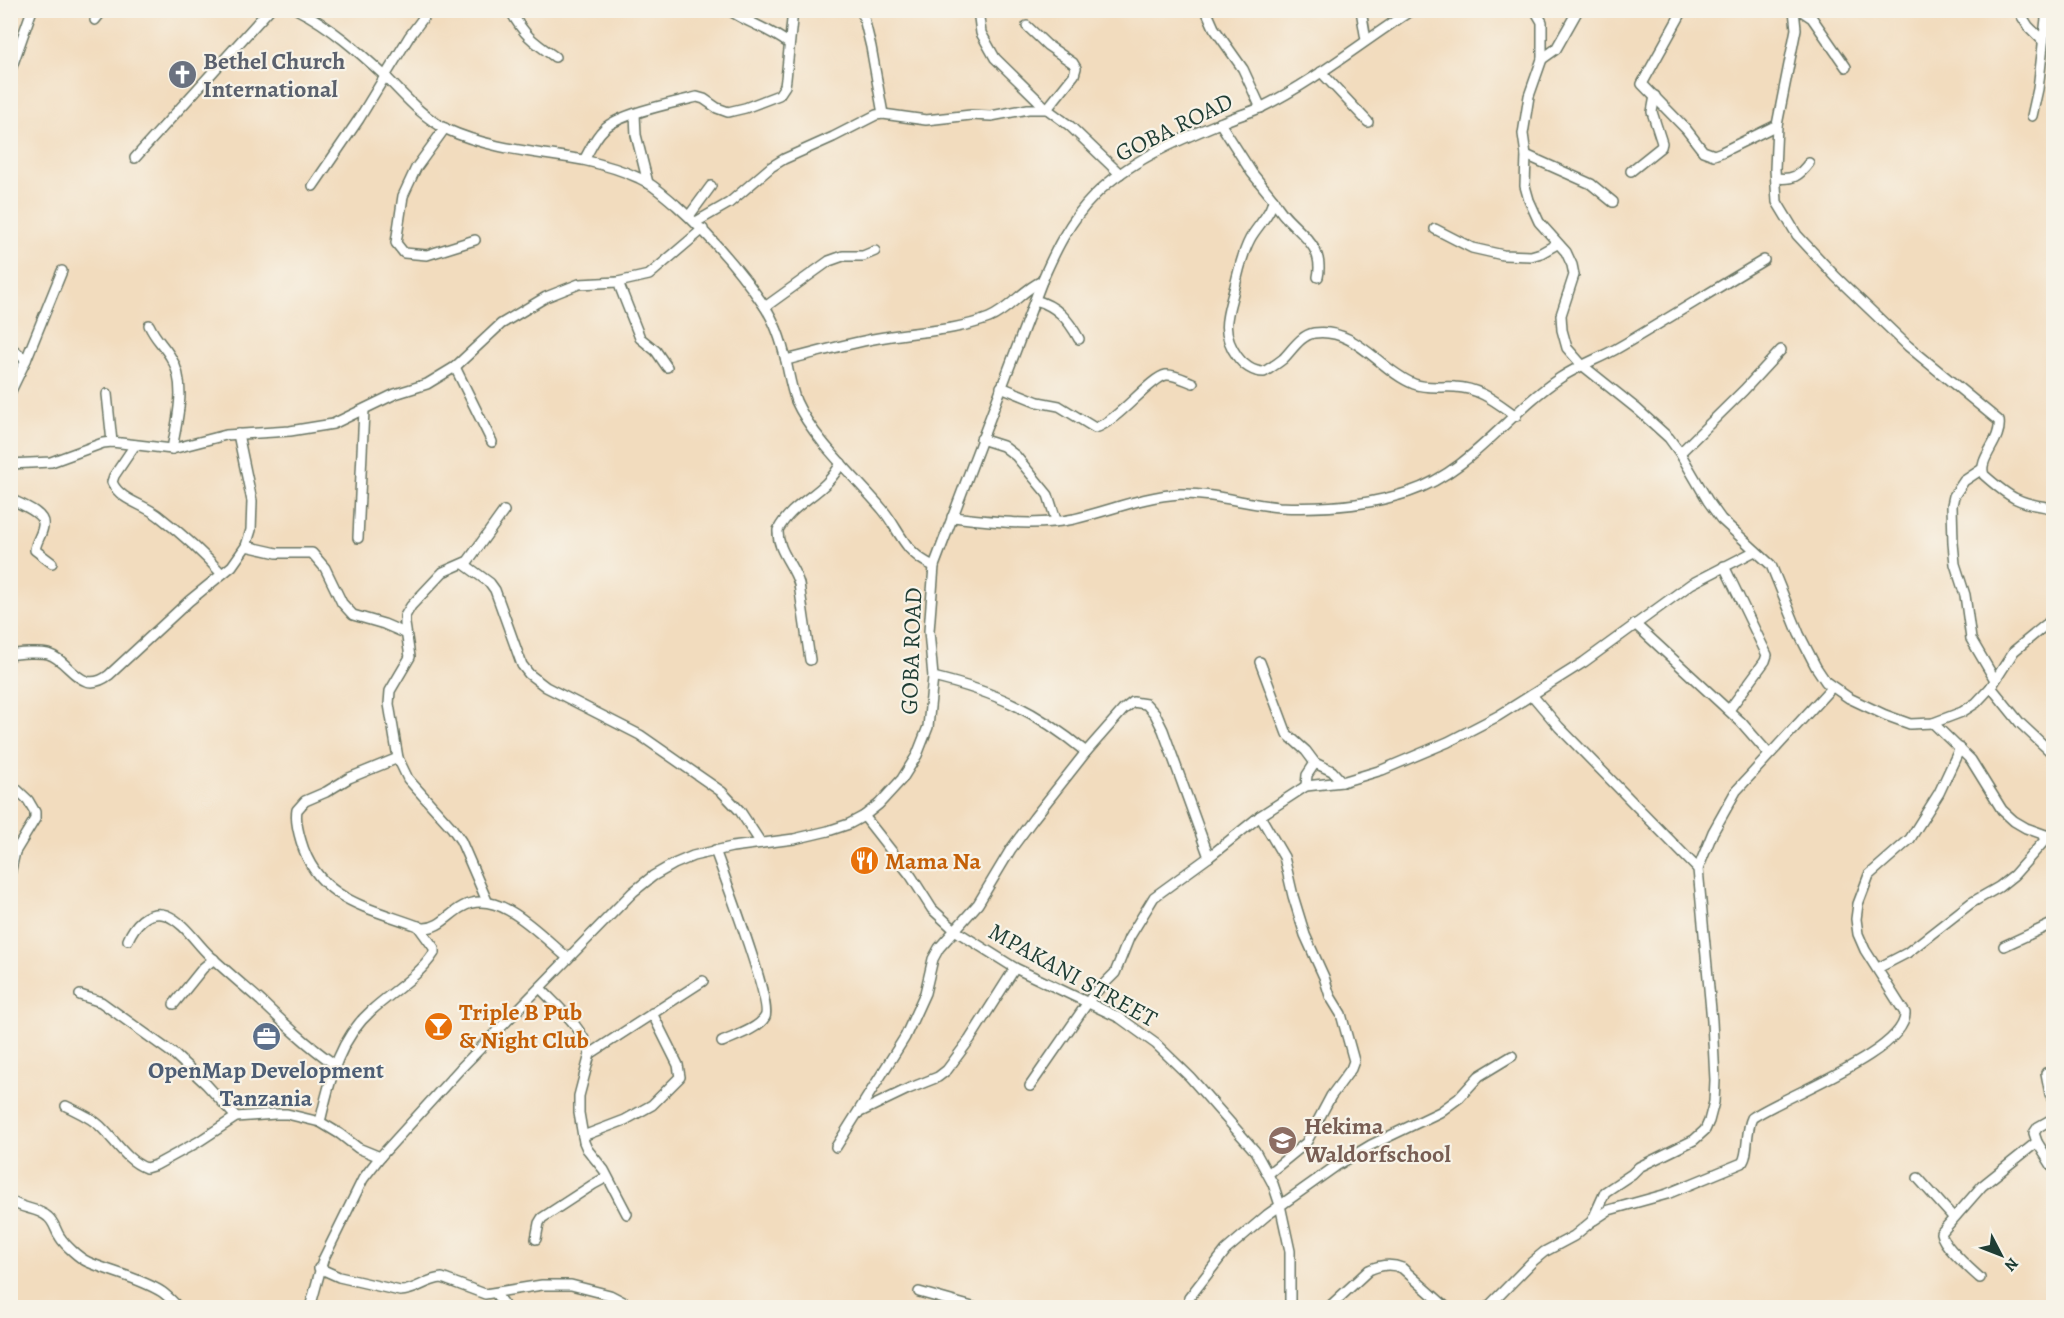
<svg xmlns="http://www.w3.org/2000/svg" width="2064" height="1318" font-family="Alegreya,serif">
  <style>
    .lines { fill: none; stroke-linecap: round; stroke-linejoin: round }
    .minor-casing { stroke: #697564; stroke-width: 12 }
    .minor { stroke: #fff; stroke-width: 9 }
    .labels { text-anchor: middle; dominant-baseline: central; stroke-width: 4.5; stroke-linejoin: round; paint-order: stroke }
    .worship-label { font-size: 24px; font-weight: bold; fill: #5b616d; stroke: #f7f3e8; text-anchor: start }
    .street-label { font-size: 24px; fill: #1f3d34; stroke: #f7f3e8 }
    .food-label { font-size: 24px; font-weight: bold; fill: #c56008; stroke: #f7f3e8; text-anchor: start }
    .service-label { font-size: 24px; font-weight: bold; fill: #4e5e75; stroke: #f7f3e8 }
    .education-label { font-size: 24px; font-weight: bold; fill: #785e54; stroke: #f7f3e8; text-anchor: start }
  </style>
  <rect width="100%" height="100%" fill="#f7f3e8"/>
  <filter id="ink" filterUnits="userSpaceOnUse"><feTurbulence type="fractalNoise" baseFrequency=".0167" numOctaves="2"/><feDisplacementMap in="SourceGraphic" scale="12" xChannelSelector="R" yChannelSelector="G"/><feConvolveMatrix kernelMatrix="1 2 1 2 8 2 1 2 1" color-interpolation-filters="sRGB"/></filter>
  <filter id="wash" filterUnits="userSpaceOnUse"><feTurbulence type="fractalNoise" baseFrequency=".008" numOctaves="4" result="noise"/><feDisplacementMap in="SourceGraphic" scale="24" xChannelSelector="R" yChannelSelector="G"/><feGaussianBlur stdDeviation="1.35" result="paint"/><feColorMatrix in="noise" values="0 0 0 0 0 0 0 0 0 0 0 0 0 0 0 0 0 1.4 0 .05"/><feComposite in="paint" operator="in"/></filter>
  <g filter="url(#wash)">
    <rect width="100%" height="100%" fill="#f2dcbe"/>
  </g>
  <g filter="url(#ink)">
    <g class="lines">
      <defs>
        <g id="minor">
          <path d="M298 10C330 26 359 52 385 76 404 95 422 117 446 129 489 149 537 152 583 160 601 164 622 170 639 178 653 184 664 195 676 205 710 235 739 269 765 307 775 322 782 343 786 361 789 374 791 388 796 401 813 439 856 478 883 510 893 522 899 536 909 548 916 556 924 562 934 566"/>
          <path d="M510 10C524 35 532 41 555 57"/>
          <path d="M729 10C748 23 770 29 788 43"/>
          <polyline points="862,10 871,47 883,114"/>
          <polyline points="978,10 981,33 995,58 1047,109 1070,126 1120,174"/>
          <polyline points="1206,10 1214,28 1243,69 1261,108"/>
          <polyline points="1361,10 1366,40"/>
          <polyline points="1535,10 1542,22 1542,59 1529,96 1523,134 1526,155 1525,186 1529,200 1539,222 1566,252 1572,265 1574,275 1561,315 1562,330 1567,348 1582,365 1637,409 1669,438 1680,453 1708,501 1721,519 1771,565 1799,634 1816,667 1826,682 1849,698 1885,715 1910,724 1933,723 1962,712 1976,703 1991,687 2014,651 2054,618"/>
          <polyline points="1683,10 1642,84 1686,129 1703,151 1714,155 1722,152 1777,125"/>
          <path d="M1794 10 1796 29 1777 125 1775 169 1777 202 1797 235 1836 277 1908 346 1999 421C2002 441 1977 459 1984 475 2010 498 2019 504 2054 508"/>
          <polyline points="1800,10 1812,18 1846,67"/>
          <polyline points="2018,10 2028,26 2043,41"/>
          <polyline points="95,20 103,10"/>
          <polyline points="1542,59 1556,49 1578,10"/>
          <polyline points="10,72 32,10"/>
          <polyline points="1321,72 1368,122"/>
          <polyline points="635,114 636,135 648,183"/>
          <polyline points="2032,116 2038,89 2047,10"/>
          <path d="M1220 123 1252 173 1273 199C1272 213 1257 226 1250 239 1242 254 1239 270 1235 286 1228 314 1219 331 1237 356 1243 365 1253 372 1264 372 1270 368 1277 364 1283 359 1292 350 1301 335 1314 333 1356 327 1379 370 1414 384 1427 389 1442 386 1455 387 1480 388 1496 402 1516 416"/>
          <polyline points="445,128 416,168 403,196 396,243 404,253 427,255 475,240"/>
          <polyline points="1526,155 1591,184 1613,202"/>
          <polyline points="135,158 269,10"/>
          <path d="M584 160C590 150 595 137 604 129 618 114 676 102 697 97L704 99 717 108 728 112 745 108 779 95 785 86 786 79 793 10"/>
          <polyline points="1631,171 1661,147 1662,143 1652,112 1655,96"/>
          <path d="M1776 178C1793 180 1799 176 1809 163"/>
          <polyline points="313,186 359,119 409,37 429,10"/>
          <path d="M1273 199C1287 229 1326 239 1318 277"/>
          <polyline points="689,216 711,186"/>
          <polyline points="696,222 729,203 771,167 784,159 833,137 876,115 883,114 926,120 971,115 991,116 1028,109 1047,109 1074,75 1076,68 1073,63 1047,45 1027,26"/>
          <polyline points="1435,229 1472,248 1503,255 1531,256 1541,253 1557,244"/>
          <polyline points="618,282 640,338 656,351 667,367"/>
          <path d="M1035 300C1057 306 1068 319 1079 339"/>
          <polyline points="765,307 829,261 843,256 863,256 875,251"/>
          <path d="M149 325C156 340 162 343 170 356 188 383 177 419 172 449"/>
          <polyline points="10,347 26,360 10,393"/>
          <polyline points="26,360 62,271"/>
          <path d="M786 360C819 352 852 342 885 337 920 331 955 331 989 318 1009 310 1022 290 1042 281"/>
          <polyline points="455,367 492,442"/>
          <path d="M1001 387 1038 402 1059 406 1095 428C1117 422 1150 378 1166 375 1174 374 1185 380 1193 383"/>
          <polyline points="107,394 112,442"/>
          <polyline points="981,439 1003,446 1016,456 1048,495 1056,520"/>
          <path d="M135 445 114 476 112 482C120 501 145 504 160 517 182 534 203 553 222 574"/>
          <polyline points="1680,453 1744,390 1781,350"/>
          <polyline points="10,464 51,462 103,443 112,442 172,449 226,435 290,431 333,424 395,394 427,384 455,367 501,324 546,297 579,284 618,282 649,275 703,229"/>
          <polyline points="1982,469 1964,481 1954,496 1952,505 1953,543 1955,564 1965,595 1971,639 1995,680"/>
          <path d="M10 499C20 504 46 513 43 526 42 535 36 541 35 550L52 563"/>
          <path d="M952 517C992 521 1034 527 1074 519 1109 511 1144 496 1180 494 1213 493 1246 504 1279 507 1321 509 1369 505 1409 492 1472 471 1507 413 1560 378 1578 366 1598 359 1616 349 1666 320 1715 289 1764 260"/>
          <polyline points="358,538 364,410"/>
          <polyline points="246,546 277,553 312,553 325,568 342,603 353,615 384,624 405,633"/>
          <polyline points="464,564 490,583 495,590 522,665 529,674 546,687 640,735 722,792 740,811 761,843"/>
          <polyline points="1724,566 1767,655 1765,661 1729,710"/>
          <polyline points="1635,624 1741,722 1769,754"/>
          <path d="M10 655C18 653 41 652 48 654 70 660 80 697 109 675L189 601 232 566 246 546 251 530 252 501 238 434"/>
          <path d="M810 660 799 584C794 565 777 551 778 530 794 500 825 495 841 463"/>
          <polyline points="1260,662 1287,734 1306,751 1315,763 1332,771 1342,782"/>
          <path d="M933 677C996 692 1036 711 1086 752"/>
          <polyline points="1991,687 2020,723 2054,755"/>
          <polyline points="1532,695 1559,727 1698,869"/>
          <polyline points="1933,723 1971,760 2002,810 2014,821 2026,828 2051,837"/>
          <path d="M398 758 349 778 326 792 305 801 297 810C295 820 298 831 301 841 318 902 372 908 423 928 439 929 449 914 462 907 499 886 542 937 568 958"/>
          <polyline points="10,783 28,800 35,812 35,819 15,852 10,874"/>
          <polyline points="1306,786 1307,775 1315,763"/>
          <polyline points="864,816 911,876 932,909 956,931 1015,968 1120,1018 1156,1044 1190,1077 1255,1151 1273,1184 1280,1205 1290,1251 1290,1308"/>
          <polyline points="1260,816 1284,857 1293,896 1305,935 1324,977 1330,996 1341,1014 1354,1061 1351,1069 1331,1096 1306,1143 1268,1174"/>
          <path d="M715 850C723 873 773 1004 765 1017 758 1029 735 1036 722 1042"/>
          <polyline points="487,901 461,841 452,828 408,779 398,758 389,704 390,691 410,657 405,624 405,616 411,606 443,572 468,561 504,511"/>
          <path d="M128 940C134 926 147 909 166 915 185 923 195 942 209 955 226 971 244 986 261 1001 285 1024 307 1045 334 1064"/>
          <polyline points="2004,946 2054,923"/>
          <polyline points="1878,968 1907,953 1971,903 1999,887 2014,875 2054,830"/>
          <path d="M540 988C558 1007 583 1027 590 1054L579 1096V1113L584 1142 587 1149 604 1170 627 1214"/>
          <polyline points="80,995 101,1002 175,1055 206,1084 236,1117"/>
          <polyline points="174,1004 203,968 214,959"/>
          <polyline points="590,1054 703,981"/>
          <polyline points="2046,1073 2050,1094 2054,1101"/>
          <polyline points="1030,1086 1093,995 1115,973 1129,938 1154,897 1209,857 1260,816 1306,786 1342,782 1382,770 1448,742 1498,716 1584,662 1691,584 1755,551"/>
          <path d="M66 1106C78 1112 93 1118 103 1129 116 1142 127 1161 146 1168L156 1165 198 1142 236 1117 275 1114H287L320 1122 340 1134 358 1148 380 1157"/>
          <polyline points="858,1113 908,1089 938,1077 947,1070 970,1039 1015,968"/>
          <polyline points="2054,1118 2038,1127 2034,1133 2037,1142 2054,1169"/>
          <path d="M320 1122C330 1080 338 1040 372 1010 392 992 419 976 434 953V948L418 926"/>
          <polyline points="583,1136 625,1120 652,1105 680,1077 678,1065 652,1013"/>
          <polyline points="836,1147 905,1037 925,993 933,959 939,948 978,904 1011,849 1034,818 1086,752 1123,710 1133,702 1146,704 1155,714 1163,730 1209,857"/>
          <polyline points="1918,1178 1953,1217"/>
          <path d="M10 1200C22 1210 37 1207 48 1217 55 1223 55 1230 60 1237 65 1245 79 1258 88 1262 111 1272 140 1278 162 1292 168 1296 174 1303 179 1308"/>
          <path d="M1594 1220 1609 1210 1667 1194 1742 1163C1749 1155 1745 1132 1752 1118 1781 1097 1907 1052 1905 1013L1865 950 1858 934 1856 919 1858 904 1869 875 1910 839 1939 793 1960 748"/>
          <polyline points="536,1239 539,1223 542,1218 594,1184 607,1177"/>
          <path d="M319 1268 339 1277 400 1291C416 1291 426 1279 442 1278L485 1294 542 1285H571L610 1295 635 1308"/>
          <path d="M1980 1278C1969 1268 1943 1246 1941 1233L1982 1186 2037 1142"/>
          <polyline points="919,1292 976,1308"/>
          <polyline points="496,1294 506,1308"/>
          <polyline points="1189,1298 1226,1250 1267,1215 1336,1166 1371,1145 1440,1112 1459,1098 1479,1076 1512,1056"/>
          <path d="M310 1308 323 1260 363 1179 380 1157 461 1068 633 892 653 876 674 864 693 856 732 847 794 839 828 831 849 824 864 816 879 804 902 779 917 755 928 727 933 677 929 631 934 566 1042 281C1055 251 1070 220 1094 196 1127 162 1176 141 1220 123 1234 117 1249 113 1262 107 1315 81 1362 42 1412 10"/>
          <path d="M1328 1308 1369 1270C1380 1265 1390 1263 1402 1268L1447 1308"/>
          <polyline points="1487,1308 1532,1262 1544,1252 1574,1236 1592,1221 1605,1192 1632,1174 1639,1167 1694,1140 1705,1130 1709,1121 1714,1102 1715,1080 1712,1021 1698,869 1713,832 1736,791 1832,687"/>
        </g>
      </defs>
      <use href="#minor" class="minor-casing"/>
      <use href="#minor" class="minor"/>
    </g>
  </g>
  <defs>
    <symbol id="church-disc" viewBox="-11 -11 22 22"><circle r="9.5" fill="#6b7280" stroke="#f7f3e8"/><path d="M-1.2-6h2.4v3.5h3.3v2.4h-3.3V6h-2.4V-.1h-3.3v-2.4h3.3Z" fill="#fff"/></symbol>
    <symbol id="restaurant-disc" viewBox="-11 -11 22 22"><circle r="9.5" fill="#e8710a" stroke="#f7f3e8"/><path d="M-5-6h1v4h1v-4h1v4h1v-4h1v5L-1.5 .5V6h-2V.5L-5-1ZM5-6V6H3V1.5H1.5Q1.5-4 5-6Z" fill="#fff"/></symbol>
    <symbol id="bar-disc" viewBox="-11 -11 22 22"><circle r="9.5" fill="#e8710a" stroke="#f7f3e8"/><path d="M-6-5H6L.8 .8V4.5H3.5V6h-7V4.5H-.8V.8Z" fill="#fff"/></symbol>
    <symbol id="office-disc" viewBox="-11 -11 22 22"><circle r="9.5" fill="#5c6f8a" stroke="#f7f3e8"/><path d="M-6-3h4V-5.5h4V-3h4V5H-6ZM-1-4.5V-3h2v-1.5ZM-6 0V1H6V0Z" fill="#fff"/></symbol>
    <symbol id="school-disc" viewBox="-11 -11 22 22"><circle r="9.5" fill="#8d6e63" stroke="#f7f3e8"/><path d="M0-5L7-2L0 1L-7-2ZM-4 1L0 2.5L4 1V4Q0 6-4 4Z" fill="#fff"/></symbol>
  </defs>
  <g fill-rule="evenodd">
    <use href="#church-disc" x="166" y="58" width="33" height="33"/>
    <use href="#restaurant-disc" x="848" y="844" width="33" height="33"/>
    <use href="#bar-disc" x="422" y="1010" width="33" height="33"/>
    <use href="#office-disc" x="250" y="1020" width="33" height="33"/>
    <use href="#school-disc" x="1266" y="1124" width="33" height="33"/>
  </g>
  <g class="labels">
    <g class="worship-label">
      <text x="203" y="61">Bethel Church<tspan x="203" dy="28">International</tspan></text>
    </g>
    <g class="street-label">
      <text transform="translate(1174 127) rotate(-26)">GOBA ROAD</text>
      <text transform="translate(911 651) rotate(-88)">GOBA ROAD</text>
      <text transform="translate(1073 975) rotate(29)">MPAKANI STREET</text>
    </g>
    <g class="food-label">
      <text x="885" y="861">Mama Na</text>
      <text x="459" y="1012">Triple B Pub<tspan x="459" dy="28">&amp; Night Club</tspan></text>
    </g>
    <g class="service-label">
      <text x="266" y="1070">OpenMap Development<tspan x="266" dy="28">Tanzania</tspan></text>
    </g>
    <g class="education-label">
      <text x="1304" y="1126">Hekima<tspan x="1304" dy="28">Waldorfschool</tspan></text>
    </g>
  </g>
  <rect width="2064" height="1318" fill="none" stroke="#f7f3e8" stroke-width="36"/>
  <g transform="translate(2001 1255) rotate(132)" stroke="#f7f3e8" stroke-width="4.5" paint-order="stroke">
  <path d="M0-4.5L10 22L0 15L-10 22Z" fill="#1f3d34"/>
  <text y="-9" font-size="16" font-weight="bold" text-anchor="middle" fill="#1f3d34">N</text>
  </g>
</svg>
